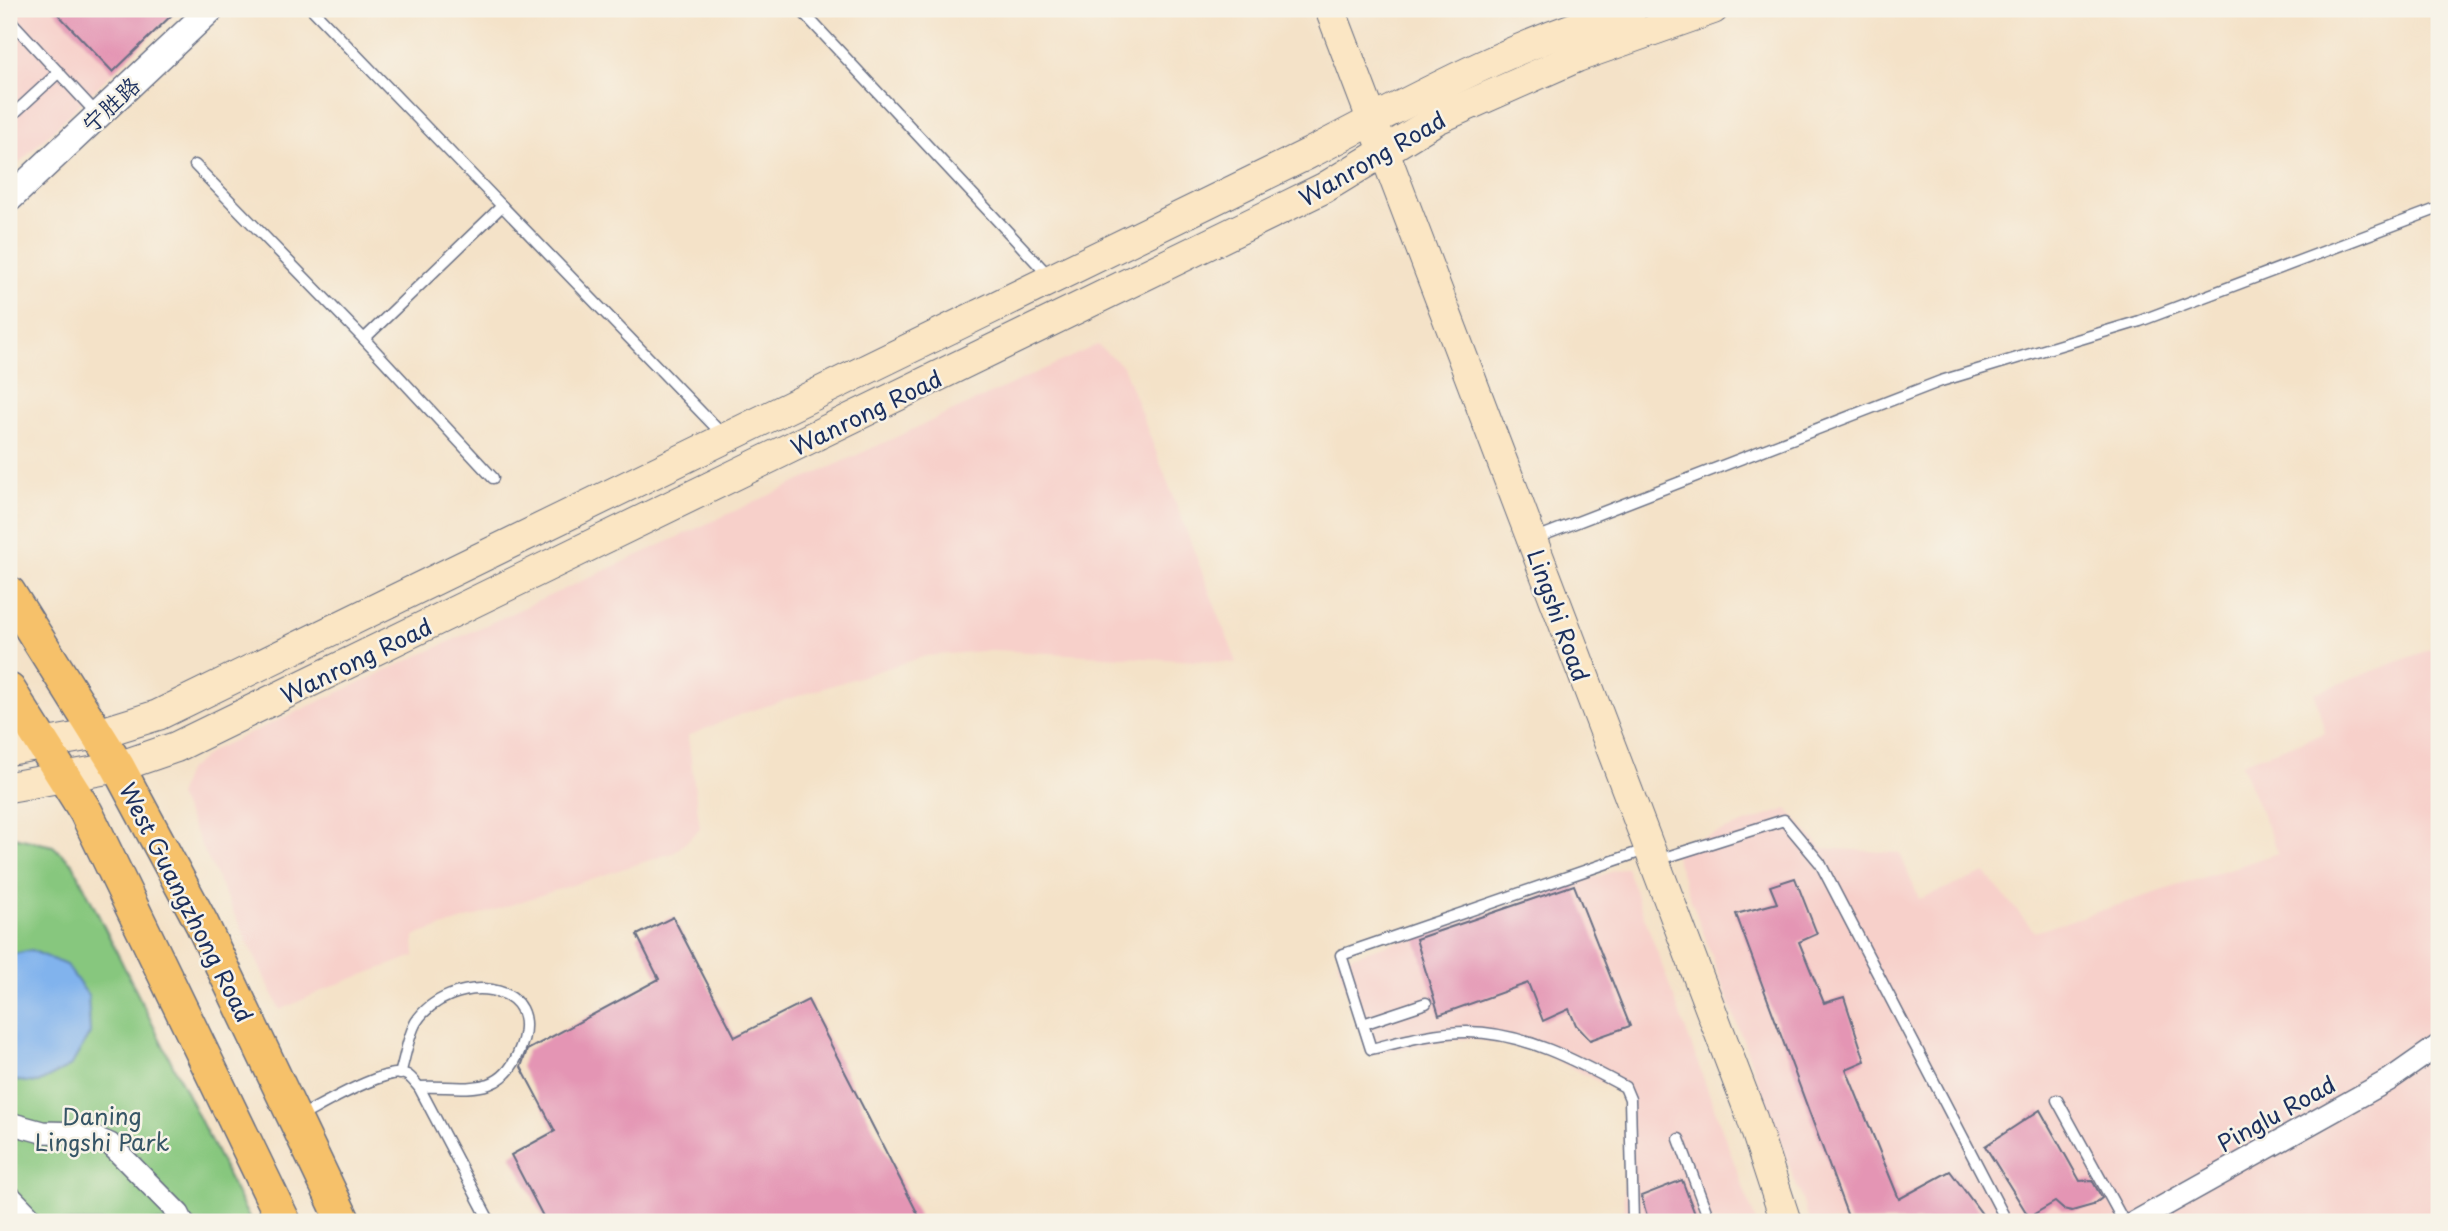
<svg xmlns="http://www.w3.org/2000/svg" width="2448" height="1231" viewBox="0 0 2448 1231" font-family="'Playpen Sans','LXGW WenKai TC',sans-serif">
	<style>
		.built { fill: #f7d0ca }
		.green { fill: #87c77e; stroke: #517b6e; stroke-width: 2 }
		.water { fill: #81b3ed; stroke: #4e71a6; stroke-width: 2 }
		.building { fill: #e495b4 }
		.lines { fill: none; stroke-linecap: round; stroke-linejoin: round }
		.service-casing { stroke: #676e83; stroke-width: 13 }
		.minor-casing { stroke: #676e83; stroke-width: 24 }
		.tertiary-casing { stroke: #676e83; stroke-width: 29 }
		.secondary-casing { stroke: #676e83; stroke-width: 32 }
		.primary-casing { stroke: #676e83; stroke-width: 36 }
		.service { stroke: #fff; stroke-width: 10 }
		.minor { stroke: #fff; stroke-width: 21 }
		.tertiary { stroke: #fff; stroke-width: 26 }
		.secondary { stroke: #fbe6c4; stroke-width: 30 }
		.primary { stroke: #f6c16b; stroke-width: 33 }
		.labels { text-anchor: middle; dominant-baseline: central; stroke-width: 5; stroke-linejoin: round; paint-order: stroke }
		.street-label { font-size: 23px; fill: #1b2f5e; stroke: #f7f3e8 }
		.park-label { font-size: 23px; fill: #365566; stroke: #f7f3e8 }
	</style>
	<rect width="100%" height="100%" fill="#f7f3e8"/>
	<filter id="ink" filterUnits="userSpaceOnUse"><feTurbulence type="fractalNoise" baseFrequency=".0143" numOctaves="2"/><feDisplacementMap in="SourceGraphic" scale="14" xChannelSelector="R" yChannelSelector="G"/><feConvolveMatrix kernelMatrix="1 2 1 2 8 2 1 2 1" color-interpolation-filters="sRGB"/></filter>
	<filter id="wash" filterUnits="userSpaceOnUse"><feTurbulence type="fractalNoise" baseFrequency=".00686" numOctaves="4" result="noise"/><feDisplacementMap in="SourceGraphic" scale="28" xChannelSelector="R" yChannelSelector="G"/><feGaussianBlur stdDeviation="1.57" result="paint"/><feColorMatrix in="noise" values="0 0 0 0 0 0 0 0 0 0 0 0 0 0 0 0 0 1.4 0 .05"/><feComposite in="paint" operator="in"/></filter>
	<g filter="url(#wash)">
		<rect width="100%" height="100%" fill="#f4e2c8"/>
		<g class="built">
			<polygon points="9,9 53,9 113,72 9,173"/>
			<polygon points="1097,345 1123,366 1237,663 993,650 926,656 744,713 688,736 700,829 675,852 414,936 415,956 335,985 280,1010 178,796 187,771 213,750"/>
			<polygon points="2439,646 2439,1222 1810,1222 1672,848 1787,809 1822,848 1900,853 1919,899 1985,873 2035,932 2278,853 2241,763 2325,733 2315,693"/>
			<polygon points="1626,867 1756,1222 1624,1222 1623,1094 1542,1053 1471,1038 1368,1054 1337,961"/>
		</g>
		<polygon class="green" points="9,836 53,846 73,864 251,1222 9,1222"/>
		<polygon class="water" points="31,950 66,965 88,995 90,1033 71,1066 38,1083 9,1080 9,955"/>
		<g id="blocks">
			<g class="building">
				<polygon points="53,9 178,9 113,72"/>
				<polygon points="1795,878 1817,934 1799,942 1824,1003 1844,997 1865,1061 1846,1069 1899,1199 1950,1171 1982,1214 1970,1222 1850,1222 1736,914 1777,903 1770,886"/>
				<polygon points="1574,885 1630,1026 1590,1040 1576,1025 1569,1009 1543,1021 1528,983 1439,1015 1416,939"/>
				<polygon points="673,917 735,1037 808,1000 922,1222 546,1222 511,1155 555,1131 521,1067 527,1050 659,979 637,935"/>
				<polygon points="2040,1110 2080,1181 2092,1180 2102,1198 2093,1205 2072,1211 2063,1209 2055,1202 2029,1217 1985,1146"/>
				<polygon points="1682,1180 1698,1222 1649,1222 1641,1196"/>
			</g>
		</g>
	</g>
	<g filter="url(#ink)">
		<use href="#blocks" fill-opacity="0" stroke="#676e83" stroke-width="2"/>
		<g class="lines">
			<g class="service-casing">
				<g id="service">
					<polyline points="312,9 724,436"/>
					<polyline points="800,9 1050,277"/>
					<polyline points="9,19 98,115"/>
					<polyline points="9,118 59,72"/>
					<polyline points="195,165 364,339 502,206"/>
					<polyline points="364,339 493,478"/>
					<polyline points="1544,535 1941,381 2140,321 2439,208"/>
					<polyline points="1667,857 1784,820 1820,863 2007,1222"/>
					<polyline points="1363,1024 1426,1003"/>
					<path d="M400,1074c5,-16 8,-38 16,-52 31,-49 137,-47 102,32 -6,14 -14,25 -29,30 -23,7 -47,1 -70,3"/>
					<polyline points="2057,1100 2124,1222"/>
					<path d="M299,1117c20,-10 89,-52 108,-42 4,2 9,9 12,12l71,135"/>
					<polyline points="1679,1139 1710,1222"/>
					<path d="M1633,1222l-3,-123 -5,-12c-48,-26 -102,-55 -158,-55 -33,0 -64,9 -96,17l-30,-94 307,-106"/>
				</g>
			</g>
			<g class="minor-casing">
				<g id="minor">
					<polyline points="9,1123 42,1132 84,1133 110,1144 179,1214 183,1222"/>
					<polyline points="9,1195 35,1222"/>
					<polyline points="2135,1222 2389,1080 2439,1045"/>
				</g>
			</g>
			<g class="tertiary-casing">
				<polyline id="tertiary" points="9,199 211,9"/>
			</g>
			<g class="secondary-casing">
				<g id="secondary">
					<polyline points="1330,9 1752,1118 1786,1222"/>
					<path d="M9,750l88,-16 61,-19 1150,-561c104,-54 210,-113 324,-145"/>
					<polyline points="9,787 118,767 176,747 1324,188 1437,119 1577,57 1713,9"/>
				</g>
			</g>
			<g class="primary-casing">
				<g id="primary">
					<polyline points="9,593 118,767 202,924 344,1222"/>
					<polyline points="9,690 86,812 284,1222"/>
				</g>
			</g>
			<use href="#service" class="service"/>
			<use href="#minor" class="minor"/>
			<use href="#tertiary" class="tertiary"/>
			<use href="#secondary" class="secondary"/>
			<use href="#primary" class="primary"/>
		</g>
	</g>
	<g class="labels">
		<g class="street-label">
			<text transform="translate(110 104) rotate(-43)">宁胜路</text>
			<text transform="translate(1372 158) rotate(-30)">Wanrong Road</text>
			<text transform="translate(866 412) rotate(-26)">Wanrong Road</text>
			<text transform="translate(1559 615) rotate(70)">Lingshi Road</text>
			<text transform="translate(356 660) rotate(-26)">Wanrong Road</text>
			<text transform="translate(187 902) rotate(63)">West Guangzhong Road</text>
			<text transform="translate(2276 1113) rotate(-29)">Pinglu Road</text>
		</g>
		<g class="park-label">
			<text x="102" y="1115">Daning<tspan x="102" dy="26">Lingshi Park</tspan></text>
		</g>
	</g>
	<rect width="2448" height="1231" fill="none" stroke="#f7f3e8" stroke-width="35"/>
</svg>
